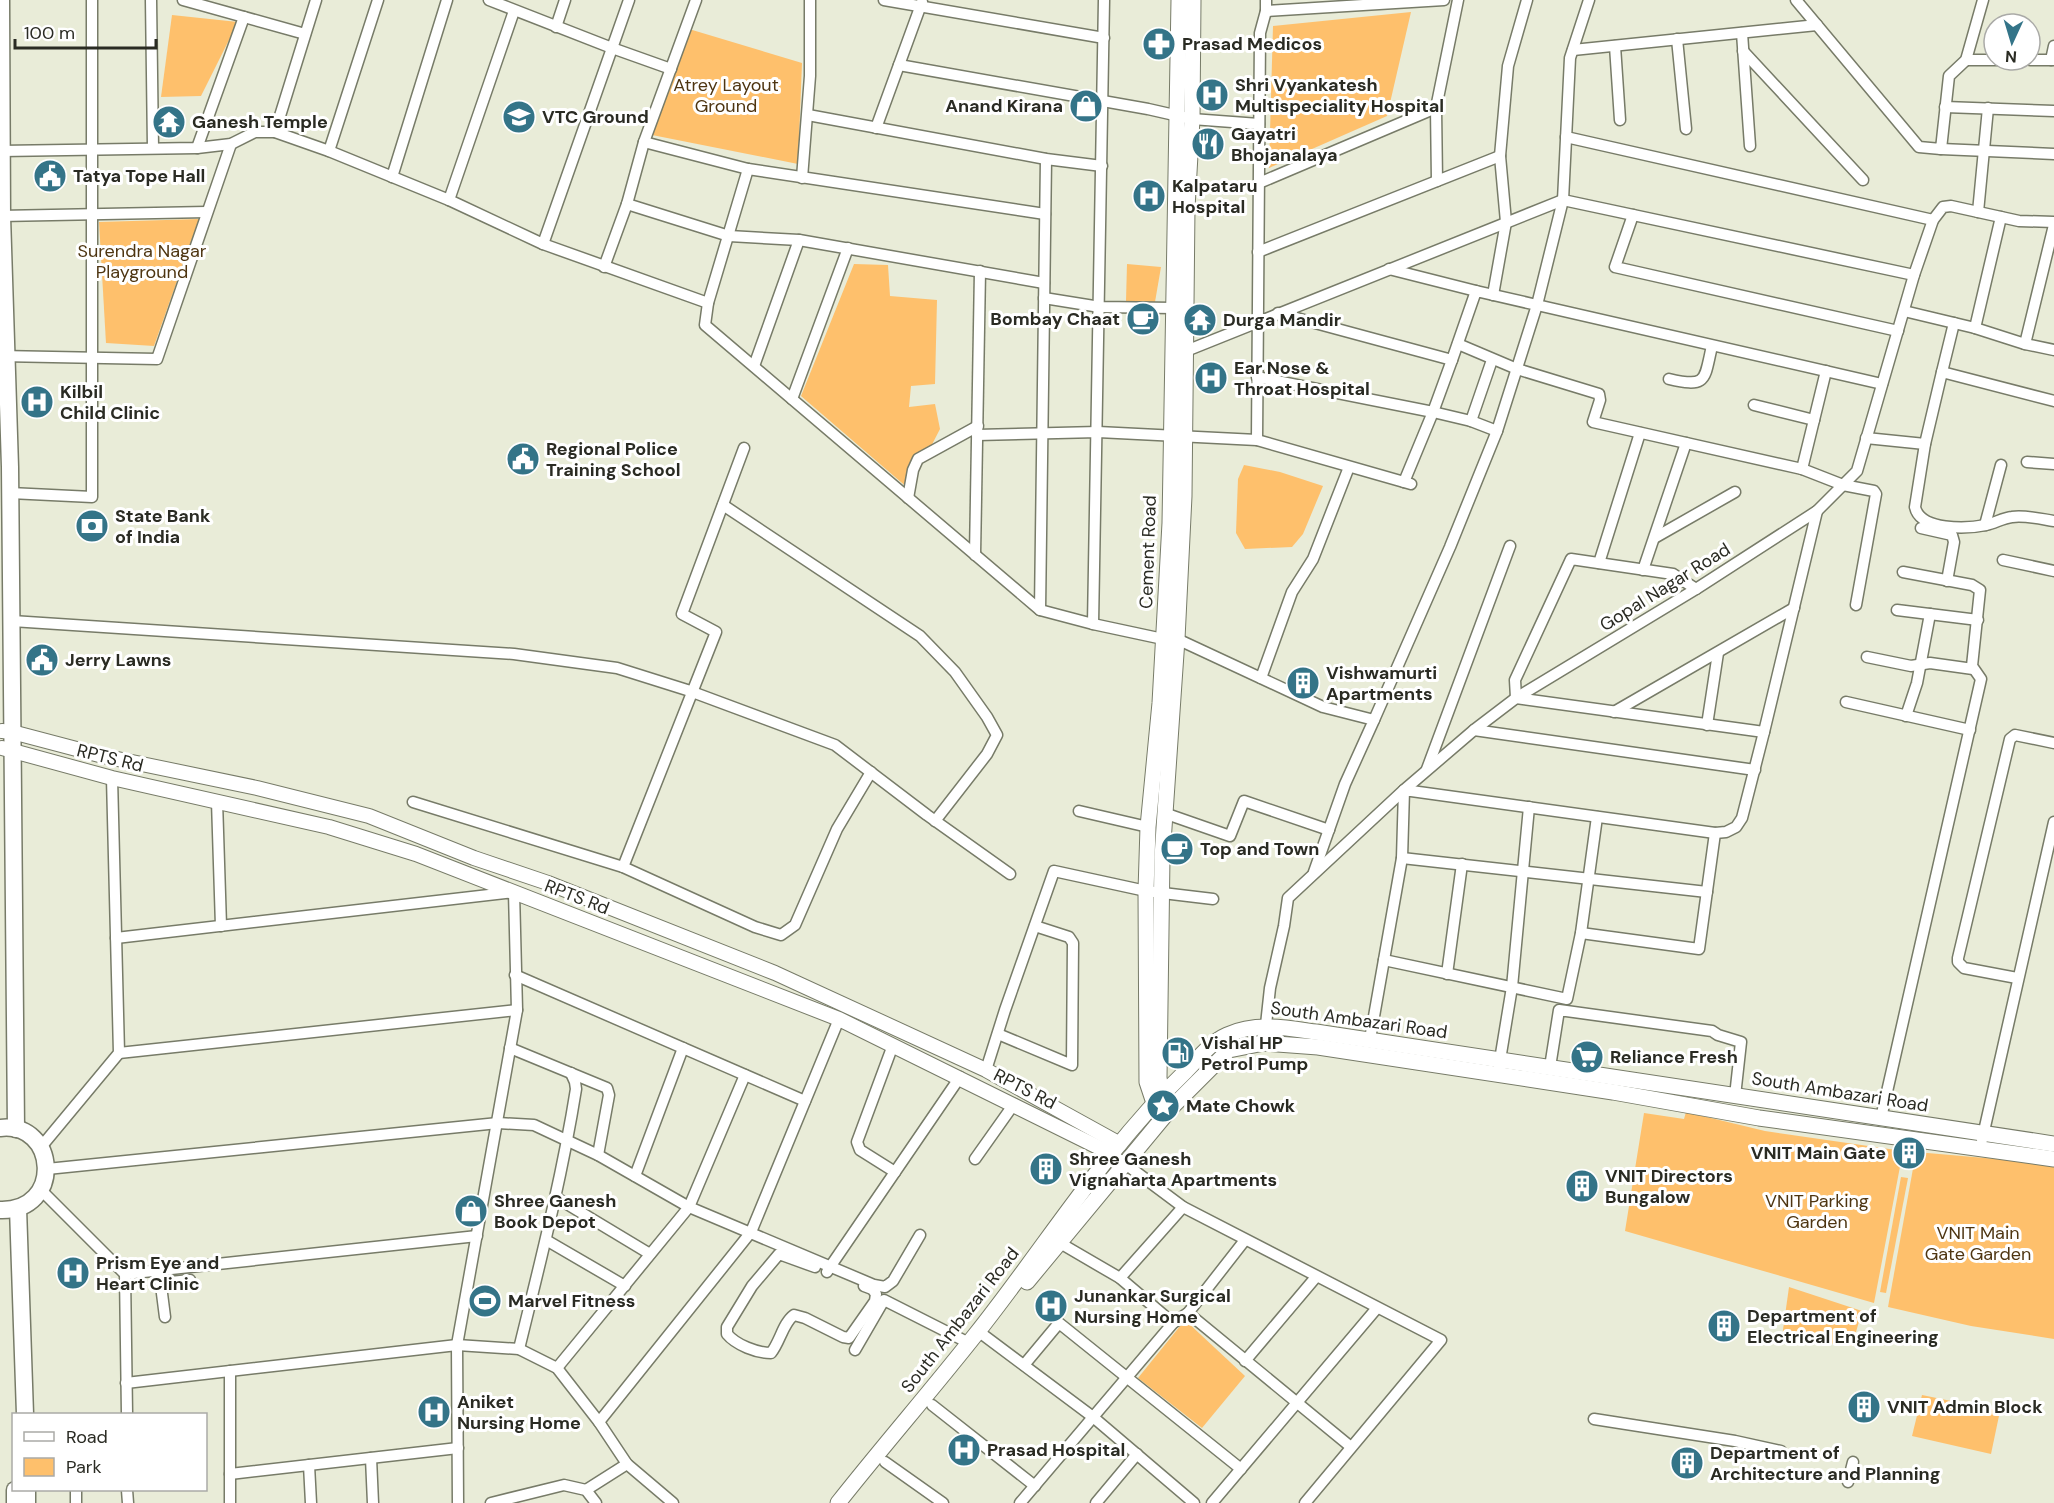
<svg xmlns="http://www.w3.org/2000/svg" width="2054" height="1503" viewBox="0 0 2054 1503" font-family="'DM Sans',sans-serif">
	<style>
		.green { fill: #fec06c }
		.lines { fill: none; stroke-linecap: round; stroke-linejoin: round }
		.minor-casing { stroke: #777b68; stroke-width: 13 }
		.tertiary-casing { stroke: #777b68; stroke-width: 16 }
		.secondary-casing { stroke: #777b68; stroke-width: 17 }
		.primary-casing { stroke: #777b68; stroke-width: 19 }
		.minor { stroke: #fff; stroke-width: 10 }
		.tertiary { stroke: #fff; stroke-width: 14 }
		.secondary { stroke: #fff; stroke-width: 15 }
		.primary { stroke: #fff; stroke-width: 16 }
		.labels { text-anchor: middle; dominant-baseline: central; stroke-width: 6; stroke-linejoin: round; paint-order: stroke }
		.poi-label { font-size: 18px; font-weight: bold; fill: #2a2b23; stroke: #fff; text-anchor: start }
		.park-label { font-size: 18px; fill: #4e3511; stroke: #fff }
		.street-label { font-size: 18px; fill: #2a2b23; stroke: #fff }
	</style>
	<rect width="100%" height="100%" fill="#e9ecd8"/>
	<g class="green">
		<polygon points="1411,12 1387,116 1269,168 1273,26"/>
		<polygon points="172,15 238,22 201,96 161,97"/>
		<polygon points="689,29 802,63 798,164 652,135"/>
		<polygon points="199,219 154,346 106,343 99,222"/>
		<polygon points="854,264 888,265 890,296 937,300 935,384 911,386 909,407 935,404 940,429 909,489 801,396"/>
		<polygon points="1127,264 1161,267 1155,302 1126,301"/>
		<polygon points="1244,465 1280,472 1323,486 1303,534 1292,547 1245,549 1236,533 1238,479"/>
		<polygon points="1686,1112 1765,1131 1903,1151 1874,1303 1625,1231 1644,1113 1684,1119"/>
		<polygon points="1916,1152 2054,1164 2054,1339 1971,1326 1888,1307"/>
		<polygon points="1901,1177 1908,1178 1886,1293 1880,1292"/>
		<polygon points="1789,1287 1862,1311 1852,1346 1782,1337"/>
		<polygon points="1185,1320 1245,1376 1202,1428 1138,1378"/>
		<polygon points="1922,1395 2000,1411 1991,1454 1912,1436"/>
	</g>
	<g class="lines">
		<g class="minor-casing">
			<g id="minor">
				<polyline points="151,0 153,148"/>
				<polyline points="183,0 305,34"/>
				<polyline points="489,0 612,48 671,69"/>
				<polyline points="884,0 1104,38"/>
				<polyline points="1589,0 1570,58 1563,200 1537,305 1882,384"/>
				<polyline points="1796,0 1919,147 1941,149 1949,76 1966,60 1983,0"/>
				<polyline points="1266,11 1444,0"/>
				<polyline points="556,27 565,0"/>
				<polyline points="1742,33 1750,146"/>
				<polyline points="1677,39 1686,129"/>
				<polyline points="1615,46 1620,120"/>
				<polyline points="1573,50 1817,25"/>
				<polyline points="1743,51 1863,180"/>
				<polyline points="1966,60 1999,60"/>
				<polyline points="2030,60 2054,60"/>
				<polyline points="2051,60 2054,46"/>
				<polyline points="899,65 1148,109 1192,119 1259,124"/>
				<polyline points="1945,107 2054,111"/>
				<polyline points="808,115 1046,159 1102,166"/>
				<polyline points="876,128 922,2"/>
				<polyline points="275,132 316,0"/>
				<polyline points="1566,137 1933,220"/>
				<polyline points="644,142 748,169 1045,214"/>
				<polyline points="197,148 244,17"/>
				<polyline points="1941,149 2054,154"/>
				<polyline points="1,151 197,148 231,144 255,132 275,132 329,151 449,200 543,244 708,303"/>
				<polyline points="329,151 378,0"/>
				<polyline points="748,169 708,303 705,325 1040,610 1093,624 1163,639 1177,639 1323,707 1374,720 1345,784 1314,872"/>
				<polyline points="392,177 447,0"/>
				<polyline points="802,178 810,76 810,0"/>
				<polyline points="1437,181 1436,108 1458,0"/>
				<polyline points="1259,183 1436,108"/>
				<polyline points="449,200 514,11"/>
				<polyline points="627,204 729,236 799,240 1044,283"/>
				<polyline points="1978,212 1988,108"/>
				<polyline points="1633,215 1615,267 1898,331"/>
				<polyline points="0,216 207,212"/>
				<polyline points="543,244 629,0"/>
				<polyline points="1258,252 1500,156"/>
				<polyline points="604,267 627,204 644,142 696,0"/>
				<polyline points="1389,269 1476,291"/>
				<polyline points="1493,295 1506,222 1500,156 1508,66 1527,0"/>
				<polyline points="1044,298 1100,307 1174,308"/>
				<polyline points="1904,311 1975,328 2001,217"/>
				<polyline points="1278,313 1452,360 1476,291 1537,305 1497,431 1450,547 1374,720"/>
				<polyline points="1975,328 2025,344 2054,350"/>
				<polyline points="1458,344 1517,369 1599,394 1600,400 1593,422 1802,469"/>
				<polyline points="2025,344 2054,225"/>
				<polyline points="1186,351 1563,200 1914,275"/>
				<polyline points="0,356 157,359 231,144"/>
				<polyline points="754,366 799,240"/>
				<polyline points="1826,371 1802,469 1843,485 1874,491 1876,494 1856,605"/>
				<polyline points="1942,372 1954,323"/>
				<polyline points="1257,377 1433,412 1452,360"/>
				<path d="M1669,379c39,9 35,1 43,-33"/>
				<polyline points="792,399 848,248"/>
				<path d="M2054,401l-112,-29 -17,72 -10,63c5,24 52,22 71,18 9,-2 17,-7 26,-8 13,-2 29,2 42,4"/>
				<polyline points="1754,405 1814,420"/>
				<polyline points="1471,421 1492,360"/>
				<polyline points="977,435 1098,432 1257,440 1411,484"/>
				<polyline points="1866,438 1925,444"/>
				<polyline points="1257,440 1260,33 1266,11 1266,0"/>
				<polyline points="2027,462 2054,464"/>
				<polyline points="1404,482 1433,412 1471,421 1497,431"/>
				<polyline points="10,493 92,497 92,0"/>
				<polyline points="908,498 913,470 918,459 978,426"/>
				<polyline points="723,505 920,636 955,672 987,717 997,735 987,754 935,821"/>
				<polyline points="1985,525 2001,465"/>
				<polyline points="1921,528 1952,535 1954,542 1947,581"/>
				<polyline points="1656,537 1735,492"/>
				<polyline points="975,555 980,271"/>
				<polyline points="2003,560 2054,571"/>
				<polyline points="1599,563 1640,433"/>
				<polyline points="1643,570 1686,443"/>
				<polyline points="1696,589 1673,574 1571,559 1515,680 1516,698 1764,732"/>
				<polyline points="1040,610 1046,159"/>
				<polyline points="1897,610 1978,620"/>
				<polyline points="12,621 514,654 617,668 687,690 835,745 927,815 1010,874"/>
				<polyline points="1093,624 1104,0"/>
				<polyline points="1867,657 1911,666 1930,663 1973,669"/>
				<polyline points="1261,678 1292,592 1313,559 1349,467"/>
				<polyline points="1846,702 1970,730"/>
				<polyline points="1614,712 1794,608"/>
				<polyline points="1906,716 1917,683 1930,614"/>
				<polyline points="1707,725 1718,653"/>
				<polyline points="1474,730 1755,770"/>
				<polyline points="1427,769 1510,546"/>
				<polyline points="217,801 221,926"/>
				<polyline points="413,802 623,867 755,927 781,935 795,925 837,829 871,772"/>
				<polyline points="1079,811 1148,827"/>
				<polyline points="1164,813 1230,836 1244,801 1329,830"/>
				<polyline points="1402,858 1707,892"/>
				<polyline points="623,867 716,632 682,614 744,448"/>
				<polyline points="1581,933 1699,949 1715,833"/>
				<polyline points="116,938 514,892 517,1010 457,1345 458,1503"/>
				<polyline points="1384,960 1567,999 1581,933 1597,817"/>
				<polyline points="1447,974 1462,864"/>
				<polyline points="515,975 805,1101"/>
				<polyline points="2017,978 1964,968 1958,962 1958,958 2010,739 2015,735 2054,743"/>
				<polyline points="998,1034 1072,1065 1073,943 1069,937 1035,926"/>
				<polyline points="1370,1039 1402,858 1404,790 1715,833 1726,832 1736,827 1742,818 1764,732 1817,511"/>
				<polyline points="1264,1043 1270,988 1284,926 1288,898 1404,790 1474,730 1516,698 1696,589 1817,511 1857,471 1914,275 1933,220 1943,207 1951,206 2019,221 2054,222"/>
				<polyline points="893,1045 857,1142 860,1150 895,1172"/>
				<polyline points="510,1048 607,1088 609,1095 598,1155"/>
				<polyline points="119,1053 517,1010"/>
				<polyline points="1499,1066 1512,987 1529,807"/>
				<polyline points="1550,1067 1559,1010 1712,1031 1718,1035 1741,1042 1735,1096"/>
				<polyline points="986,1070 1005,1010 1054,871 1146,891 1213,899"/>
				<polyline points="1881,1118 1981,679 1972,666 1980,590 1972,585 1903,572"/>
				<polyline points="1982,1140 2054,822"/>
				<polyline points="41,1147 119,1053 112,778"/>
				<polyline points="1112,1154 1183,1207 1441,1340 1305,1503"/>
				<polyline points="975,1159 1014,1104"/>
				<polyline points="47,1169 498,1123 534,1125 598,1155 689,1207 874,1285 885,1287 893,1281 920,1235"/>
				<polyline points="635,1176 683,1048"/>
				<polyline points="41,1190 125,1274 477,1236"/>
				<polyline points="557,1198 650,1254"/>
				<polyline points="546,1240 625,1286"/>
				<polyline points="1060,1243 1120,1278 1173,1323"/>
				<path d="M815,1267l-36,-13 -27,32 -25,41v7c9,11 30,19 44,19 9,-11 12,-30 23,-38l11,3 38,19 6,1 26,-37 1,-7 -4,-5 -8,-3"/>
				<polyline points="159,1270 165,1317"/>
				<polyline points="827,1272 830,1267 960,1077"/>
				<polyline points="125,1274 127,1414"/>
				<polyline points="1120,1278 1183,1207"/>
				<polyline points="161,1283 190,1280"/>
				<polyline points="1188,1313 1351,1447"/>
				<polyline points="978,1331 1093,1417 1194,1503"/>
				<path d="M519,1349c21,-86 43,-172 57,-260l-1,-7 -4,-9"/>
				<polyline points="855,1350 884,1300 969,1343"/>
				<polyline points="1245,1361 1316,1277"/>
				<polyline points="1024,1365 1059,1323 1241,1469"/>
				<polyline points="557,1368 689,1207 745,1075"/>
				<polyline points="126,1383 457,1345 519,1349 557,1368 599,1422 627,1464 673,1503"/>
				<polyline points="932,1405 1035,1486"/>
				<polyline points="1594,1419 1735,1441 1781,1451"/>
				<polyline points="599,1422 751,1232 839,1019"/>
				<polyline points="371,1458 373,1503"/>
				<polyline points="885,1462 943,1503"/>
				<polyline points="309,1465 311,1503"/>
				<polyline points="230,1474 458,1448"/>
				<polyline points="1848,1482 1853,1462"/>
				<polyline points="76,1490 76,1503"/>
				<polyline points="127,1490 128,1503"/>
				<polyline points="586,1490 627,1464"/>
				<polyline points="230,1503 230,1371"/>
				<polyline points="491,1503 564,1485 586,1490 596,1503"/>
				<polyline points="1020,1503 1173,1323 1188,1313 1245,1240"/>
				<polyline points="1096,1503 1137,1454"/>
				<polyline points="1212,1503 1377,1308"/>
			</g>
		</g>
		<g class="tertiary-casing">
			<g id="tertiary">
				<polyline points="2,731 12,732 103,756 257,788 369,816 474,858 548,883 775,973 986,1070 1120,1144"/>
				<polyline points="2,748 112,778 329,827 416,854 839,1019 1112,1154"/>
			</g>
		</g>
		<g class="secondary-casing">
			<g id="secondary">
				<polyline points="1165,1099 1162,1094 1159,1078 1162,857 1177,639 1184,496 1187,208 1192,119 1193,0"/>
				<polyline points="1159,1109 1154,1103 1147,1082 1146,891 1148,827 1160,703 1170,523 1179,0"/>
				<polyline points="1027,1282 1172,1107 1229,1050 1264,1043 1318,1047 1613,1092 1759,1118 2054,1159"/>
				<path d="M838,1503c45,-57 93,-112 138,-169 70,-88 129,-185 210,-263 12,-12 25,-29 41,-36 29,-13 59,-7 89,-3l738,112"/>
			</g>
		</g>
		<g class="primary-casing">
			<g id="primary">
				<polyline points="1,0 2,216 10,467 16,1129"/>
				<path d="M0,1128c58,-7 64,84 0,82"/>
				<polyline points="18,1208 25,1414"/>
				<polyline points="15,1490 15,1503"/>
				<polyline points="27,1490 27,1503"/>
			</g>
		</g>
		<use href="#minor" class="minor"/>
		<use href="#tertiary" class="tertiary"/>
		<use href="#secondary" class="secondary"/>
		<use href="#primary" class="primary"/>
	</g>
	<defs>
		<g id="pharmacy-disc" transform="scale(1.725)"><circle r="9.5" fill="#347488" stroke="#fff"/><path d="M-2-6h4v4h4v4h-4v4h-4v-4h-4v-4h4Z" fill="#fff"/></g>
		<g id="hospital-disc" transform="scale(1.725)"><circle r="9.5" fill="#347488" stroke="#fff"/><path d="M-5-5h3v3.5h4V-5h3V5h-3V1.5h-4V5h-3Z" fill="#fff"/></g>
		<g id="shop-disc" transform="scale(1.725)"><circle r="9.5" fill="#347488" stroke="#fff"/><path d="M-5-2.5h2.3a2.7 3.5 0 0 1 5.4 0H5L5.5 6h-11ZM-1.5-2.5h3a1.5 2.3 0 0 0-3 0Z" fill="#fff"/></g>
		<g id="school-disc" transform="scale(1.725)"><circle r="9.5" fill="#347488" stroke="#fff"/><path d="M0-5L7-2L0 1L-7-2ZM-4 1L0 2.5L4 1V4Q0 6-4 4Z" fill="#fff"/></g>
		<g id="temple-disc" transform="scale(1.725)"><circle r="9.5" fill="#347488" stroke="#fff"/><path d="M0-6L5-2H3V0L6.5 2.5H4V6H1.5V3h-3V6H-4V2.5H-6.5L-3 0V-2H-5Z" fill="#fff"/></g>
		<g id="restaurant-disc" transform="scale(1.725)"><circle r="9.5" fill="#347488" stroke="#fff"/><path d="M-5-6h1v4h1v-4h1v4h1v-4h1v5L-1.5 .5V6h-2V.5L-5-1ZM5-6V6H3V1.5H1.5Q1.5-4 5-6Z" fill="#fff"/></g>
		<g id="civic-disc" transform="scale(1.725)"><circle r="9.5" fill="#347488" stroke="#fff"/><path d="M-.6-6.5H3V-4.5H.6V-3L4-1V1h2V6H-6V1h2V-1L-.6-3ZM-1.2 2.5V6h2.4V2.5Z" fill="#fff"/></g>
		<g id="cafe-disc" transform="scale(1.725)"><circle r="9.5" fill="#347488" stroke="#fff"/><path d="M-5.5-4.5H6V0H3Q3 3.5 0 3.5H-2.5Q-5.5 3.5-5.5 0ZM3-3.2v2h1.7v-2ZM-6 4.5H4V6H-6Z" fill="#fff"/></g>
		<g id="bank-disc" transform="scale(1.725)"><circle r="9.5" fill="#347488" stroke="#fff"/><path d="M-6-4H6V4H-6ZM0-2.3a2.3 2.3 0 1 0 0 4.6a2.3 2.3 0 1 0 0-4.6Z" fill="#fff"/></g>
		<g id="building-disc" transform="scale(1.725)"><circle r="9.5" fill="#347488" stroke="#fff"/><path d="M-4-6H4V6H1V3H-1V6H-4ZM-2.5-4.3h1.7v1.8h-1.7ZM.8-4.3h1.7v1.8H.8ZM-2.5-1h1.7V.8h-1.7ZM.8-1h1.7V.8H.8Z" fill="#fff"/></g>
		<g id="fuel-disc" transform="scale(1.725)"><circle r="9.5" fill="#347488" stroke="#fff"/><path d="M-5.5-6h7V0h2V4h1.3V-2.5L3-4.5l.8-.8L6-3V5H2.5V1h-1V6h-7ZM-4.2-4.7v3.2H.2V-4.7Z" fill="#fff"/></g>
		<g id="supermarket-disc" transform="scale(1.725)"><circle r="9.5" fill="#347488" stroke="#fff"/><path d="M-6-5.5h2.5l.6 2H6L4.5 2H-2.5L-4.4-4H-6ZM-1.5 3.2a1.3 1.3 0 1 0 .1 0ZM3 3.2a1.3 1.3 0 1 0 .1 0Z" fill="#fff"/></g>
		<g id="sight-disc" transform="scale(1.725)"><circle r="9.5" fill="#347488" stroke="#fff"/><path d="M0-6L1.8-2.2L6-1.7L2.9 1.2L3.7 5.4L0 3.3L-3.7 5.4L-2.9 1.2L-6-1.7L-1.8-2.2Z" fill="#fff"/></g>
		<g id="stadium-disc" transform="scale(1.725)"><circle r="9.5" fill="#347488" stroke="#fff"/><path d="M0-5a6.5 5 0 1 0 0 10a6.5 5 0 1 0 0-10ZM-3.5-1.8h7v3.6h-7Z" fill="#fff"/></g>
	</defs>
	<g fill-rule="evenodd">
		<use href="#pharmacy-disc" x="1159" y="44"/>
		<use href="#hospital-disc" x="1212" y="95"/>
		<use href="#shop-disc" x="1086" y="106"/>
		<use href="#school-disc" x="519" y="117"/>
		<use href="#temple-disc" x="169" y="122"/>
		<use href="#restaurant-disc" x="1208" y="144"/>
		<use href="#civic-disc" x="50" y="176"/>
		<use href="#hospital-disc" x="1149" y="196"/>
		<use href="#cafe-disc" x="1143" y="319"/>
		<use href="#temple-disc" x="1200" y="320"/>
		<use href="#hospital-disc" x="1211" y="378"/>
		<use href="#hospital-disc" x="37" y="402"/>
		<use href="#civic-disc" x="523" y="459"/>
		<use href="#bank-disc" x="92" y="526"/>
		<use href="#civic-disc" x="42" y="660"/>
		<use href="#building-disc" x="1303" y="683"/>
		<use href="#cafe-disc" x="1177" y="849"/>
		<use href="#fuel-disc" x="1178" y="1053"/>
		<use href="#supermarket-disc" x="1587" y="1057"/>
		<use href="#sight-disc" x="1163" y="1106"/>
		<use href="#building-disc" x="1909" y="1153"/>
		<use href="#building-disc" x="1046" y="1169"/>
		<use href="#building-disc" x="1582" y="1186"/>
		<use href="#shop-disc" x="471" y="1211"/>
		<use href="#hospital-disc" x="73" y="1273"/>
		<use href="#stadium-disc" x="485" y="1301"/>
		<use href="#hospital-disc" x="1051" y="1306"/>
		<use href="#building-disc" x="1724" y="1326"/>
		<use href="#building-disc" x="1864" y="1407"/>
		<use href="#hospital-disc" x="434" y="1412"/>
		<use href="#hospital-disc" x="964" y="1450"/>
		<use href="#building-disc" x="1687" y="1463"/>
	</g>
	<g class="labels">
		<g class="poi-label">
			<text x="1182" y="44">Prasad Medicos</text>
			<text x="1235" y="85">Shri Vyankatesh<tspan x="1235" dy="21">Multispeciality Hospital</tspan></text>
			<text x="1063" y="106" text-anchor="end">Anand Kirana</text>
			<text x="542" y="117">VTC Ground</text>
			<text x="192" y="122">Ganesh Temple</text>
			<text x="1231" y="134">Gayatri<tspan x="1231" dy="21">Bhojanalaya</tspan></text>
			<text x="73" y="176">Tatya Tope Hall</text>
			<text x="1172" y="186">Kalpataru<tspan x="1172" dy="21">Hospital</tspan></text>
			<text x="1120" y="319" text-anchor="end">Bombay Chaat</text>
			<text x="1223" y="320">Durga Mandir</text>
			<text x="1234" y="368">Ear Nose &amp;<tspan x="1234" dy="21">Throat Hospital</tspan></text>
			<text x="60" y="392">Kilbil<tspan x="60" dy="21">Child Clinic</tspan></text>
			<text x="546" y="449">Regional Police<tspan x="546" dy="21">Training School</tspan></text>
			<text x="115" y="516">State Bank<tspan x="115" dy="21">of India</tspan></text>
			<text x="65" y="660">Jerry Lawns</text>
			<text x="1326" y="673">Vishwamurti<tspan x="1326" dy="21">Apartments</tspan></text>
			<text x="1200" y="849">Top and Town</text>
			<text x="1201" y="1043">Vishal HP<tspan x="1201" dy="21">Petrol Pump</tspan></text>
			<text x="1610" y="1057">Reliance Fresh</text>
			<text x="1186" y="1106">Mate Chowk</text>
			<text x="1886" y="1153" text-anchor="end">VNIT Main Gate</text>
			<text x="1069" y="1159">Shree Ganesh<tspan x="1069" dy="21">Vignaharta Apartments</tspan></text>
			<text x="1605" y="1176">VNIT Directors<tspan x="1605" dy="21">Bungalow</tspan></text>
			<text x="494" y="1201">Shree Ganesh<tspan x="494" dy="21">Book Depot</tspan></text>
			<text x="96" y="1263">Prism Eye and<tspan x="96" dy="21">Heart Clinic</tspan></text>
			<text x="1074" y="1296">Junankar Surgical<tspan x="1074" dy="21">Nursing Home</tspan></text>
			<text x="508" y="1301">Marvel Fitness</text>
			<text x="1747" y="1316">Department of<tspan x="1747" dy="21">Electrical Engineering</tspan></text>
			<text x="457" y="1402">Aniket<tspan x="457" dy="21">Nursing Home</tspan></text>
			<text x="1887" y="1407">VNIT Admin Block</text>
			<text x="987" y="1450">Prasad Hospital</text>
			<text x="1710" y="1453">Department of<tspan x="1710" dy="21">Architecture and Planning</tspan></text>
		</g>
		<g class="park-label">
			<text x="726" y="85">Atrey Layout<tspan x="726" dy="21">Ground</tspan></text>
			<text x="142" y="251">Surendra Nagar<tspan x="142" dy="21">Playground</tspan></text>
			<text x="1817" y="1201">VNIT Parking<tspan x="1817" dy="21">Garden</tspan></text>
			<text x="1978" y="1233">VNIT Main<tspan x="1978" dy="21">Gate Garden</tspan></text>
		</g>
		<g class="street-label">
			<text transform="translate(1148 552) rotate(-88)">Cement Road</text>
			<text transform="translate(1665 587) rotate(-32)">Gopal Nagar Road</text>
			<text transform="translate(110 758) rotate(14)">RPTS Rd</text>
			<text transform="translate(577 897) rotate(21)">RPTS Rd</text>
			<text transform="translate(1359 1020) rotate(8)">South Ambazari Road</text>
			<text transform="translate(1025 1089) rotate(27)">RPTS Rd</text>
			<text transform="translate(1840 1092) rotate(9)">South Ambazari Road</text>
			<text transform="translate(960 1320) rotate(-52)">South Ambazari Road</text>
		</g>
	</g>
	<rect x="12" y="1413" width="195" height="78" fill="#ffffff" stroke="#aaaaa7" stroke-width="1.5"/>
	<rect x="24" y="1432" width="30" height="9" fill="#ffffff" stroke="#aaaaa7" stroke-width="1.5"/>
	<text x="66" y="1443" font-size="18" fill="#2a2b23">Road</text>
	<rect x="24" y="1458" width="30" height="18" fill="#fec06c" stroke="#aaaaa7" stroke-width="1.5"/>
	<text x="66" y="1473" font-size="18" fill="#2a2b23">Park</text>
	<g transform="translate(2012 42) rotate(184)"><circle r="28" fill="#ffffff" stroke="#aaaaa7" stroke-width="1.5"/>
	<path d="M0-4.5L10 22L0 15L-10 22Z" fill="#347488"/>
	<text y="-9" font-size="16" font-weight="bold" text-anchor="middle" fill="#2a2b23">N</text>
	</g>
	<path d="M15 39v9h141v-9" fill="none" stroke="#2a2b23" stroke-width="3"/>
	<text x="24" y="39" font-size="18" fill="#2a2b23" stroke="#ffffff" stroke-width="4.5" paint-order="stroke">100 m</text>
</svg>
